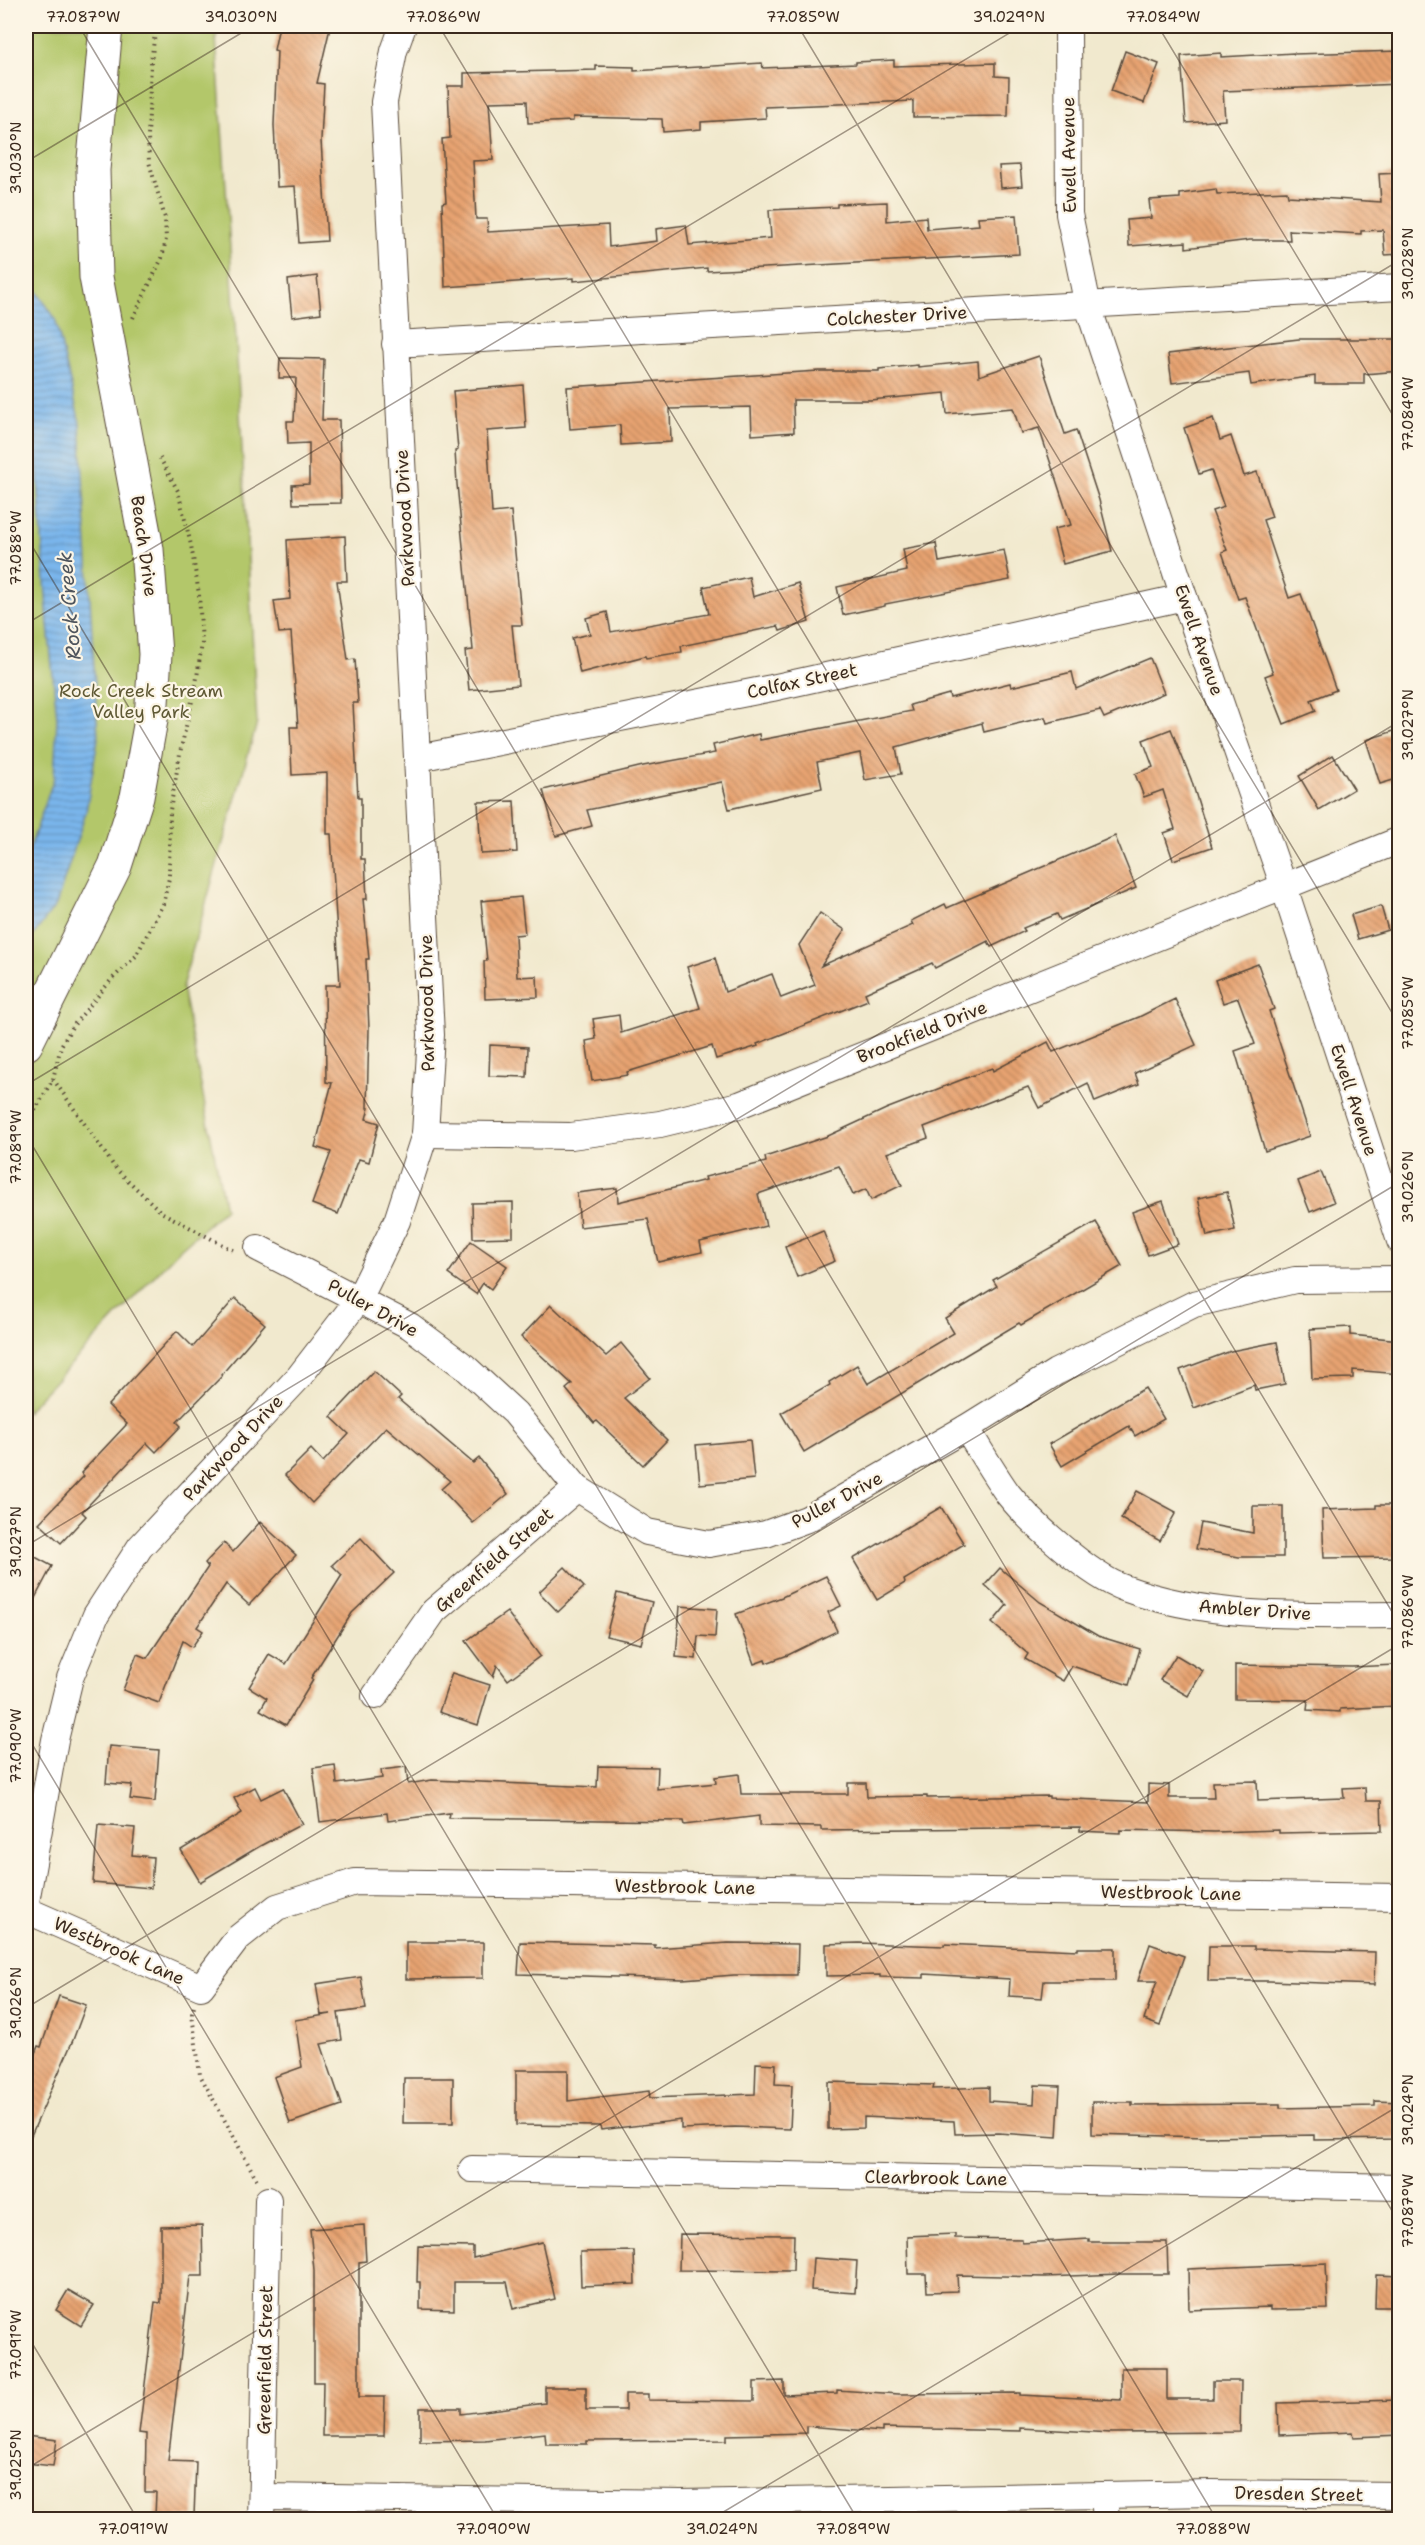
<svg xmlns="http://www.w3.org/2000/svg" width="1425" height="2545" viewBox="0 0 1425 2545" font-family="'Shantell Sans',sans-serif">
	<style>
		.park { fill: #b3c76b; stroke: #777844; stroke-width: 1.5 }
		.water { fill: url(#water-rules); stroke: #5a7085; stroke-width: 1.5 }
		.building { fill: url(#building-back-hatch) }
		.lines { fill: none; stroke-linecap: round; stroke-linejoin: round }
		.street-casing { stroke: #564738; stroke-width: 28 }
		.secondary-casing { stroke: #564738; stroke-width: 35 }
		.path { stroke: #564738; stroke-width: 4; stroke-dasharray: 1.5 4.5; stroke-linecap: butt }
		.street { stroke: #fff; stroke-width: 26 }
		.secondary { stroke: #fff; stroke-width: 33 }
		.ticks { fill: none; stroke: #3b2a1e; stroke-width: 1.5; stroke-opacity: 0.45 }
		.labels { text-anchor: middle; dominant-baseline: central; stroke-width: 4.5; stroke-linejoin: round; paint-order: stroke }
		.street-label { font-size: 18px; fill: #3b2a1e; stroke: #fcf5e5 }
		.park-label { font-size: 18px; fill: #5f5935; stroke: #fcf5e5 }
		.water-label { font-size: 20px; font-style: italic; fill: #4e545c; stroke: #fcf5e5 }
		.neatline { fill: none; stroke: #3b2a1e; stroke-width: 2 }
		.ticks-label { font-size: 15px; text-anchor: middle; fill: #3b2a1e }
	</style>
	<defs>
		<pattern id="water-rules" width="6" height="5" patternUnits="userSpaceOnUse" patternTransform="scale(1.5)"><rect width="6" height="5" fill="#7ab6ec"/><path d="M0 2.5h6" fill="none" stroke="#6594bf"/></pattern>
		<pattern id="building-back-hatch" width="6" height="6" patternUnits="userSpaceOnUse" patternTransform="scale(1.5)"><rect width="6" height="6" fill="#e7a371"/><path d="M-1 5l2 2M0 0l6 6M5-1l2 2" fill="none" stroke="#bc855c"/></pattern>
	</defs>
	<rect width="100%" height="100%" fill="#fcf5e5"/>
	<filter id="ink" filterUnits="userSpaceOnUse"><feTurbulence type="fractalNoise" baseFrequency=".0167" numOctaves="2"/><feDisplacementMap in="SourceGraphic" scale="12" xChannelSelector="R" yChannelSelector="G"/><feConvolveMatrix kernelMatrix="1 2 1 2 8 2 1 2 1" color-interpolation-filters="sRGB"/></filter>
	<filter id="wash" filterUnits="userSpaceOnUse"><feTurbulence type="fractalNoise" baseFrequency=".008" numOctaves="4" result="noise"/><feDisplacementMap in="SourceGraphic" scale="24" xChannelSelector="R" yChannelSelector="G"/><feGaussianBlur stdDeviation="1.35" result="paint"/><feColorMatrix in="noise" values="0 0 0 0 0 0 0 0 0 0 0 0 0 0 0 0 0 1.4 0 .05"/><feComposite in="paint" operator="in"/></filter>
	<g filter="url(#wash)">
		<rect width="100%" height="100%" fill="#f1e9ce"/>
		<polygon class="park" points="26,26 221,26 216,37 236,339 257,723 182,987 225,1209 176,1253 26,1412"/>
		<polygon class="water" points="26,270 28,278 55,318 80,423 98,738 86,812 56,905 26,945 26,859 54,778 57,718 48,625 34,422 26,407"/>
		<g id="blocks">
			<g class="building">
				<polygon points="279,26 318,26 330,28 317,83 324,84 321,140 327,241 299,243 295,186 277,187 274,125 277,51 274,50"/>
				<polygon points="1125,51 1159,64 1144,103 1111,91"/>
				<polygon points="1400,51 1400,84 1223,91 1225,120 1186,123 1181,56 1221,53 1221,57 1294,53 1294,54"/>
				<polygon points="894,60 894,66 995,63 995,76 1009,77 1008,116 913,117 913,101 765,107 766,118 701,122 701,129 663,132 662,119 573,117 573,121 528,123 527,101 489,102 493,160 473,161 476,219 487,219 488,232 608,225 609,247 657,241 656,229 686,225 689,245 771,238 769,210 837,207 837,204 887,202 887,221 926,217 927,229 979,225 978,217 1016,215 1019,254 707,271 707,268 574,281 574,278 445,287 442,203 446,202 442,139 450,138 448,86 464,86 464,73 596,70 596,66 634,67 634,71 762,63 763,68 856,64 856,62"/>
				<polygon points="1020,165 1022,186 1001,188 999,166"/>
				<polygon points="1400,173 1400,254 1385,255 1383,230 1361,231 1361,234 1289,230 1290,240 1250,240 1186,248 1186,242 1129,246 1127,220 1151,218 1149,200 1180,198 1180,194 1216,189 1217,194 1287,191 1288,196 1381,202 1379,174"/>
				<polygon points="317,276 321,313 292,317 288,280"/>
				<polygon points="1299,339 1400,339 1400,371 1364,374 1364,384 1315,384 1315,376 1251,385 1249,373 1172,383 1168,354"/>
				<polygon points="1039,356 1065,434 1076,430 1099,500 1112,551 1063,564 1054,529 1071,525 1039,428 1021,433 1013,408 947,414 945,393 870,400 793,400 794,432 752,435 751,407 670,409 671,442 621,445 620,425 570,429 567,387 819,371 879,371 879,369 918,365 918,367 978,361 979,376"/>
				<polygon points="280,358 324,359 322,420 339,420 341,503 293,504 292,485 309,484 309,443 288,444 287,421 294,421 296,378 279,378"/>
				<polygon points="523,385 526,428 487,431 492,513 511,511 522,625 512,625 518,685 469,690 465,651 473,650 457,484 455,451 458,450 453,391"/>
				<polygon points="1213,418 1220,440 1231,436 1244,476 1257,472 1272,517 1263,520 1289,598 1301,594 1336,690 1311,700 1316,711 1284,724 1265,676 1273,673 1245,597 1238,599 1222,552 1227,550 1212,511 1224,507 1211,470 1199,474 1184,428"/>
				<polygon points="345,536 347,581 337,581 348,660 355,659 358,703 353,703 358,798 361,798 361,859 365,859 367,899 363,899 369,959 366,959 369,1029 367,1108 369,1108 366,1119 379,1123 369,1162 359,1159 338,1214 312,1204 331,1152 315,1147 332,1083 326,1082 325,985 340,985 331,834 327,834 327,773 292,775 290,727 298,727 291,632 279,633 274,601 290,599 287,540"/>
				<polygon points="936,543 939,562 1004,550 1010,580 885,604 885,606 843,615 837,587 907,571 903,549"/>
				<polygon points="749,577 753,597 798,583 809,622 780,631 778,626 681,646 682,652 646,658 645,656 580,673 572,638 590,634 586,618 607,612 611,632 709,614 703,587"/>
				<polygon points="1150,658 1164,693 1104,718 1100,710 1047,723 1045,717 984,732 982,723 896,747 901,774 865,780 860,753 817,762 822,788 729,809 722,782 587,810 592,826 556,836 543,790 643,766 715,753 713,745 759,734 760,740 912,711 910,705 949,694 950,698 1010,683 1011,687 1072,672 1076,689"/>
				<polygon points="1171,729 1191,779 1212,847 1173,860 1164,833 1175,829 1163,790 1144,797 1135,774 1153,767 1143,740"/>
				<polygon points="1400,729 1400,778 1380,784 1366,740"/>
				<polygon points="1333,755 1354,789 1319,810 1299,776"/>
				<polygon points="514,801 517,852 481,854 478,802"/>
				<polygon points="1115,836 1136,888 1060,920 1057,914 1023,928 1025,931 991,947 988,941 935,968 932,963 865,993 868,1000 757,1044 758,1046 716,1059 712,1046 627,1072 628,1075 592,1081 586,1041 596,1039 593,1019 619,1015 621,1033 700,1008 687,967 715,958 725,992 772,974 781,998 815,985 799,945 820,913 845,930 821,966 913,925 911,921 945,904 947,908"/>
				<polygon points="521,897 525,934 515,935 517,977 537,976 538,997 485,999 484,961 487,961 481,901"/>
				<polygon points="1381,906 1388,930 1358,939 1351,915"/>
				<polygon points="1258,964 1274,1009 1269,1011 1310,1136 1265,1151 1235,1051 1255,1044 1238,998 1223,1003 1215,980"/>
				<polygon points="1175,999 1196,1045 1135,1073 1139,1084 1095,1102 1088,1083 1039,1108 1028,1087 924,1127 928,1138 887,1153 902,1185 871,1200 866,1189 853,1195 839,1166 758,1194 766,1226 700,1242 702,1252 658,1262 648,1219 580,1227 577,1193 617,1188 618,1202 706,1180 705,1177 766,1162 765,1157 828,1136 886,1109 992,1068 993,1071 1048,1042 1053,1052 1139,1017"/>
				<polygon points="490,1045 528,1047 527,1077 489,1076"/>
				<polygon points="1321,1172 1334,1202 1310,1212 1298,1181"/>
				<polygon points="1227,1192 1235,1230 1207,1236 1198,1198"/>
				<polygon points="1163,1201 1178,1244 1148,1255 1132,1212"/>
				<polygon points="513,1202 513,1237 473,1238 472,1203"/>
				<polygon points="1096,1222 1122,1266 1021,1325 1019,1323 804,1452 781,1413 830,1385 829,1382 857,1365 868,1384 954,1333 945,1318 997,1286 993,1280"/>
				<polygon points="823,1231 835,1261 797,1277 785,1247"/>
				<polygon points="471,1241 507,1266 491,1289 483,1283 476,1294 448,1274"/>
				<polygon points="235,1298 265,1324 221,1375 222,1376 177,1422 181,1426 156,1452 147,1443 82,1512 86,1516 61,1543 39,1523 84,1476 81,1473 127,1424 108,1405 177,1331 193,1347"/>
				<polygon points="551,1305 606,1356 621,1343 650,1378 624,1398 667,1440 643,1465 597,1421 594,1423 566,1389 572,1384 521,1337"/>
				<polygon points="1351,1327 1351,1335 1400,1340 1400,1374 1353,1370 1353,1378 1312,1379 1310,1329"/>
				<polygon points="1277,1342 1285,1384 1255,1390 1254,1385 1194,1408 1180,1370 1231,1351"/>
				<polygon points="374,1371 401,1396 398,1399 473,1463 479,1458 508,1494 473,1523 441,1489 450,1481 386,1427 312,1503 285,1475 311,1449 323,1462 349,1434 331,1417"/>
				<polygon points="1145,1388 1164,1419 1135,1436 1129,1426 1062,1466 1049,1444"/>
				<polygon points="750,1440 754,1479 700,1484 696,1445"/>
				<polygon points="1137,1491 1176,1512 1160,1541 1121,1519"/>
				<polygon points="1376,1505 1400,1505 1400,1557 1324,1558 1322,1510 1376,1508"/>
				<polygon points="1253,1506 1283,1506 1283,1557 1239,1557 1196,1549 1201,1523 1253,1533"/>
				<polygon points="941,1507 964,1544 904,1580 905,1583 877,1600 853,1559"/>
				<polygon points="260,1522 296,1555 249,1605 226,1584 197,1627 203,1631 192,1647 183,1641 159,1703 123,1690 137,1654 147,1658 208,1567 205,1563 224,1543 233,1552"/>
				<polygon points="361,1538 394,1573 352,1613 311,1678 313,1680 286,1725 260,1710 267,1698 249,1687 269,1654 286,1664 342,1575 332,1565"/>
				<polygon points="26,1552 52,1566 26,1615"/>
				<polygon points="565,1567 584,1587 558,1612 539,1592"/>
				<polygon points="1000,1568 1040,1602 1098,1636 1140,1649 1129,1685 1072,1666 1063,1681 1025,1659 1028,1654 992,1623 1007,1605 985,1585"/>
				<polygon points="826,1576 841,1606 828,1612 837,1631 788,1655 766,1663 765,1660 754,1664 736,1614 782,1597"/>
				<polygon points="617,1593 652,1602 641,1644 606,1636"/>
				<polygon points="680,1606 717,1609 715,1637 698,1636 696,1659 676,1657"/>
				<polygon points="507,1612 540,1656 508,1680 497,1665 493,1677 466,1641"/>
				<polygon points="1176,1655 1203,1671 1188,1696 1160,1680"/>
				<polygon points="1235,1665 1352,1667 1395,1665 1397,1706 1340,1709 1340,1712 1307,1710 1308,1700 1235,1699"/>
				<polygon points="452,1673 490,1685 478,1725 439,1712"/>
				<polygon points="109,1746 159,1750 155,1802 130,1799 132,1785 106,1783"/>
				<polygon points="335,1765 337,1784 382,1778 381,1770 406,1767 408,1784 432,1780 597,1787 598,1766 658,1767 657,1789 716,1783 715,1777 739,1774 741,1794 848,1794 848,1783 866,1783 867,1797 927,1796 927,1798 1049,1796 1049,1798 1148,1802 1148,1784 1169,1785 1169,1798 1214,1798 1213,1782 1257,1781 1258,1801 1344,1798 1343,1788 1365,1787 1366,1801 1381,1801 1382,1831 1279,1833 1279,1830 1215,1832 1120,1830 1120,1833 1080,1831 1080,1827 821,1830 821,1827 759,1826 759,1816 684,1825 683,1821 449,1818 450,1813 388,1821 387,1813 320,1822 313,1768"/>
				<polygon points="255,1787 261,1799 283,1788 302,1824 260,1846 200,1882 181,1850 242,1813 234,1798"/>
				<polygon points="98,1825 135,1828 132,1855 153,1857 151,1888 93,1883"/>
				<polygon points="406,1942 483,1942 483,1978 406,1979"/>
				<polygon points="520,1942 655,1945 655,1948 728,1943 798,1944 797,1975 734,1975 683,1979 518,1974"/>
				<polygon points="859,1943 944,1946 944,1944 1078,1950 1078,1948 1115,1948 1115,1981 1044,1981 1042,1998 1009,1996 1010,1979 924,1974 924,1978 880,1977 880,1975 826,1976 826,1944"/>
				<polygon points="1150,1944 1184,1956 1160,2026 1144,2020 1157,1981 1138,1981"/>
				<polygon points="1209,1946 1254,1946 1254,1949 1375,1952 1374,1985 1269,1981 1208,1981"/>
				<polygon points="361,1977 366,2009 338,2013 342,2040 321,2044 342,2105 290,2123 274,2077 302,2067 295,2020 331,2014 321,2015 316,1984"/>
				<polygon points="59,1996 86,2005 73,2040 26,2147 26,2076 38,2046 41,2047"/>
				<polygon points="756,2063 776,2064 775,2084 792,2085 790,2129 735,2127 681,2129 681,2120 601,2130 600,2126 516,2125 516,2070 568,2070 568,2101 649,2091 650,2098 755,2094"/>
				<polygon points="404,2078 453,2078 453,2123 403,2123"/>
				<polygon points="828,2082 934,2085 933,2089 989,2087 989,2101 1034,2104 1035,2085 1060,2086 1057,2137 998,2133 955,2134 954,2121 864,2117 864,2128 828,2129"/>
				<polygon points="1375,2101 1400,2102 1400,2139 1314,2140 1314,2135 1206,2137 1092,2134 1092,2102 1132,2102 1132,2105 1280,2104 1280,2108 1375,2106"/>
				<polygon points="202,2225 203,2276 190,2276 168,2461 196,2462 194,2517 155,2517 156,2492 145,2492 146,2434 139,2433 155,2302 161,2303 161,2226"/>
				<polygon points="364,2225 366,2261 359,2262 359,2397 385,2397 384,2436 322,2436 323,2382 314,2382 314,2270 310,2229"/>
				<polygon points="680,2234 794,2235 793,2271 679,2270"/>
				<polygon points="955,2234 955,2238 1022,2239 1022,2243 1089,2239 1089,2242 1167,2242 1168,2274 1119,2274 1045,2277 957,2275 958,2291 927,2292 926,2274 908,2274 907,2236"/>
				<polygon points="542,2242 555,2299 513,2309 507,2282 454,2282 454,2310 420,2309 420,2282 417,2282 418,2246 473,2247 473,2258"/>
				<polygon points="634,2251 635,2284 581,2286 580,2252"/>
				<polygon points="813,2258 857,2261 855,2293 811,2290"/>
				<polygon points="1326,2263 1328,2309 1270,2310 1270,2307 1189,2310 1188,2269"/>
				<polygon points="1376,2275 1400,2276 1400,2307 1375,2307"/>
				<polygon points="68,2290 94,2305 81,2326 56,2310"/>
				<polygon points="1121,2368 1167,2368 1167,2399 1213,2399 1213,2381 1241,2381 1240,2432 1112,2433 1020,2428 1020,2431 882,2428 882,2432 806,2426 806,2433 727,2435 727,2440 587,2441 587,2444 546,2444 545,2433 485,2440 420,2441 420,2408 461,2408 461,2414 545,2403 545,2387 586,2387 586,2410 625,2410 625,2394 648,2394 648,2400 754,2401 754,2382 784,2381 784,2395 837,2393 837,2390 899,2394 1020,2393 1020,2395 1121,2400"/>
				<polygon points="1400,2400 1400,2435 1354,2437 1353,2432 1279,2435 1278,2403"/>
				<polygon points="26,2436 57,2440 53,2466 26,2463"/>
			</g>
		</g>
	</g>
	<g filter="url(#ink)">
		<use href="#blocks" fill-opacity="0" stroke="#564738" stroke-width="1.5"/>
		<g class="lines">
			<g class="street-casing">
				<g id="street">
					<polyline points="1068,26 1069,214 1088,306 1184,597 1284,887 1400,1241"/>
					<polyline points="395,344 1400,287"/>
					<polyline points="418,758 772,688 1184,597"/>
					<polyline points="425,1134 571,1136 660,1124 739,1105 1400,840"/>
					<polyline points="258,1248 410,1326 465,1367 515,1413 577,1488 647,1532 709,1544 766,1534 807,1519 966,1428 1056,1372 1194,1304 1295,1280 1400,1279"/>
					<path d="M966,1428c14,22 27,45 42,66 23,29 82,82 116,94 88,32 183,27 276,27"/>
					<polyline points="375,1696 434,1611 577,1488"/>
					<polyline points="26,1902 55,1740 70,1678 96,1615 140,1547 299,1377 359,1299 397,1221 425,1134 431,1035 384,102 394,51 403,26"/>
					<polyline points="26,1910 201,1987 238,1938 277,1907 355,1882 1400,1897"/>
					<polyline points="472,2169 1400,2187"/>
					<polyline points="1104,2496 1106,2520"/>
					<polyline points="263,2497 681,2503 1211,2493 1400,2495"/>
					<polyline points="261,2520 268,2200"/>
				</g>
			</g>
			<g class="secondary-casing">
				<polyline id="secondary" points="26,1044 115,866 137,797 151,720 155,654 147,549 96,277 93,170 106,26"/>
			</g>
			<g class="path">
				<polyline points="133,318 162,258 166,239 165,218 149,162 148,137 151,62 156,26"/>
				<polyline points="53,1079 116,1169 161,1212 236,1252"/>
				<polyline points="26,1126 53,1079 61,1046 72,1027 112,979 136,956 163,904 169,878 170,810 181,748 196,684 202,643 199,594 191,545 178,491 160,458"/>
				<polyline points="194,2007 192,2014 200,2075 257,2180"/>
			</g>
			<use href="#street" class="street"/>
			<use href="#secondary" class="secondary"/>
		</g>
	</g>
	<path class="ticks" d="M79,26l1321,2198M439,26l961,1599M798,26l602,1000M1158,26l242,401M26,162l227,-136M26,536l1191,1984M26,624l995,-598M26,1085l1374,-825M26,1135l832,1385M26,1546l1374,-825M26,1734l472,786M26,2008l1374,-826M26,2333l112,187M26,2469l1374,-825M710,2520l690,-415"/>
	<g class="labels">
		<g class="street-label">
			<text transform="translate(1069 155) rotate(-91)">Ewell Avenue</text>
			<text transform="translate(897 316) rotate(-3)">Colchester Drive</text>
			<text transform="translate(405 518) rotate(-93)">Parkwood Drive</text>
			<text transform="translate(144 546) rotate(82)">Beach Drive</text>
			<text transform="translate(1199 640) rotate(71)">Ewell Avenue</text>
			<text transform="translate(802 681) rotate(-12)">Colfax Street</text>
			<text transform="translate(427 1003) rotate(-91)">Parkwood Drive</text>
			<text transform="translate(922 1032) rotate(-22)">Brookfield Drive</text>
			<text transform="translate(1354 1100) rotate(72)">Ewell Avenue</text>
			<text transform="translate(373 1308) rotate(29)">Puller Drive</text>
			<text transform="translate(233 1448) rotate(-47)">Parkwood Drive</text>
			<text transform="translate(837 1500) rotate(-28)">Puller Drive</text>
			<text transform="translate(494 1560) rotate(-41)">Greenfield Street</text>
			<text transform="translate(1255 1610) rotate(4)">Ambler Drive</text>
			<text transform="translate(685 1887) rotate(1)">Westbrook Lane</text>
			<text transform="translate(1171 1893) rotate(1)">Westbrook Lane</text>
			<text transform="translate(119 1951) rotate(24)">Westbrook Lane</text>
			<text transform="translate(936 2178) rotate(1)">Clearbrook Lane</text>
			<text transform="translate(265 2360) rotate(-89)">Greenfield Street</text>
			<text transform="translate(1299 2494) rotate(1)">Dresden Street</text>
		</g>
		<g class="park-label">
			<text x="141" y="691">Rock Creek Stream<tspan x="141" dy="21">Valley Park</tspan></text>
		</g>
		<g class="water-label">
			<text transform="translate(69 606) rotate(-95)">Rock Creek</text>
		</g>
	</g>
	<rect width="1425" height="2545" fill="none" stroke="#fcf5e5" stroke-width="66"/>
	<rect x="33" y="33" width="1359" height="2479" class="neatline"/>
	<g class="ticks-label">
		<text x="83" y="22">77.087°W</text>
		<text x="241" y="22">39.030°N</text>
		<text x="443" y="22">77.086°W</text>
		<text x="803" y="22">77.085°W</text>
		<text x="1009" y="22">39.029°N</text>
		<text x="1163" y="22">77.084°W</text>
		<text transform="translate(16 158) rotate(-90)" y="5">39.030°N</text>
		<text transform="translate(1408 264) rotate(-90)" y="5">39.028°N</text>
		<text transform="translate(1408 414) rotate(-90)" y="5">77.084°W</text>
		<text transform="translate(16 548) rotate(-90)" y="5">77.088°W</text>
		<text transform="translate(1408 725) rotate(-90)" y="5">39.027°N</text>
		<text transform="translate(1408 1013) rotate(-90)" y="5">77.085°W</text>
		<text transform="translate(16 1147) rotate(-90)" y="5">77.089°W</text>
		<text transform="translate(1408 1187) rotate(-90)" y="5">39.026°N</text>
		<text transform="translate(16 1542) rotate(-90)" y="5">39.027°N</text>
		<text transform="translate(1408 1612) rotate(-90)" y="5">77.086°W</text>
		<text transform="translate(16 1746) rotate(-90)" y="5">77.090°W</text>
		<text transform="translate(16 2003) rotate(-90)" y="5">39.026°N</text>
		<text transform="translate(1408 2110) rotate(-90)" y="5">39.024°N</text>
		<text transform="translate(1408 2211) rotate(-90)" y="5">77.087°W</text>
		<text transform="translate(16 2345) rotate(-90)" y="5">77.091°W</text>
		<text transform="translate(16 2465) rotate(-90)" y="5">39.025°N</text>
		<text x="133" y="2534">77.091°W</text>
		<text x="493" y="2534">77.090°W</text>
		<text x="722" y="2534">39.024°N</text>
		<text x="853" y="2534">77.089°W</text>
		<text x="1213" y="2534">77.088°W</text>
	</g>
</svg>
